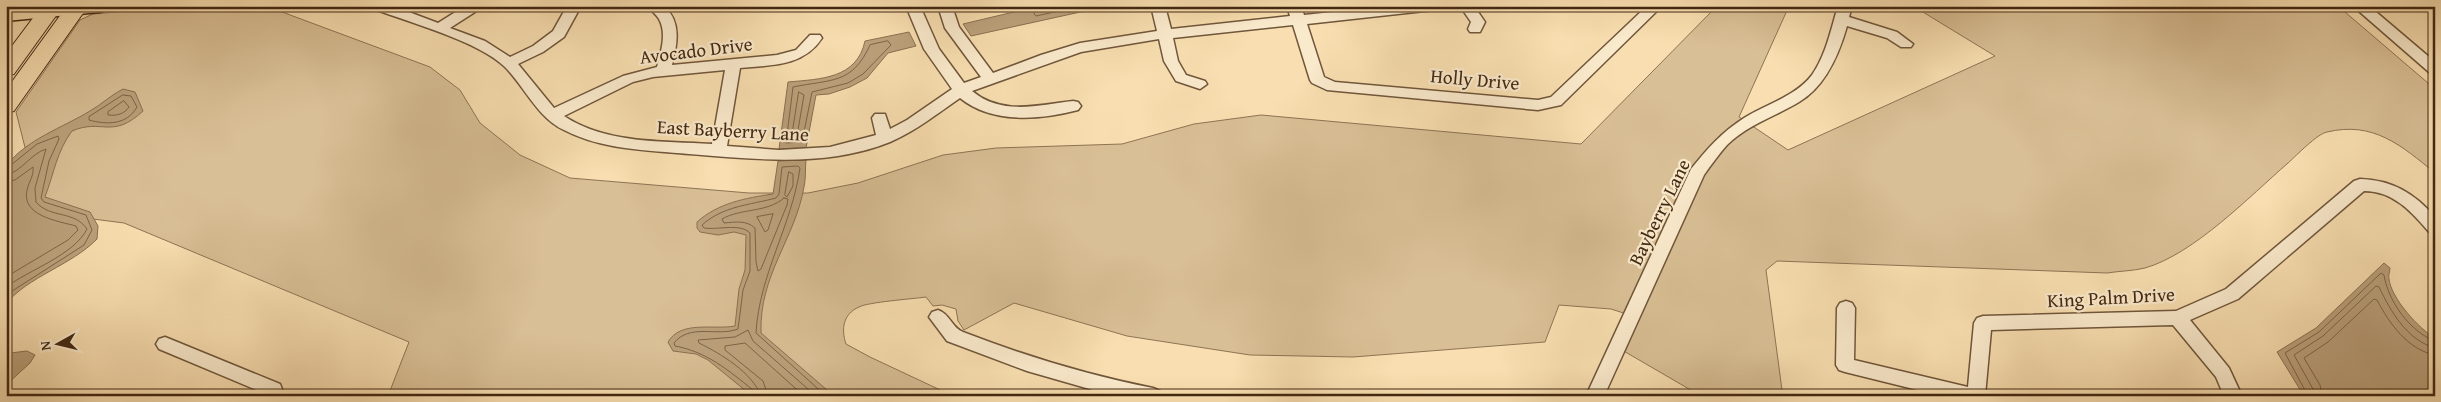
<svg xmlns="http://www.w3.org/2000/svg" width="2441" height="402" viewBox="0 0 2441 402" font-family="'Gentium Book Plus',serif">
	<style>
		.green { fill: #d9bf95; stroke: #8e7454 }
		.water { fill: #baa07a; stroke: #8a7050 }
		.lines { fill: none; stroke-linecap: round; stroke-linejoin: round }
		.shore { stroke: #7e6446; stroke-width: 1 }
		.minor-casing { stroke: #70563a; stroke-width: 3 }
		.major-casing { stroke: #422812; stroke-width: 3 }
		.highway-casing { stroke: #422812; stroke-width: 2 }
		.minor { fill: #faeacc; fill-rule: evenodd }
		.major { fill: #f8deb0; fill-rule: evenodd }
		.highway { fill: #f8deb0; fill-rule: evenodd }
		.labels { text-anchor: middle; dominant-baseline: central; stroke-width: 4.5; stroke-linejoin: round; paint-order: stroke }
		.street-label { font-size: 19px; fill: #422812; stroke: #faeacc }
	</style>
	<rect width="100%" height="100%" fill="#f8deb0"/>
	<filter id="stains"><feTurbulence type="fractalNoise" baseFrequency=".004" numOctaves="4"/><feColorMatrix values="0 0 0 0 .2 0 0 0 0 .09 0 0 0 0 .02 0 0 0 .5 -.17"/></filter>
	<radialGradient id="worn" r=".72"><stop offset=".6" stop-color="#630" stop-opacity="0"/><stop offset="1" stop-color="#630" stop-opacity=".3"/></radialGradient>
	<path class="green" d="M183,6h83l164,61 30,23 20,33 40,32 50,23 179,15h59l50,-10 85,-28 53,-7 126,-4 72,-20 67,-9 320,29 136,-138h72l-50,111 49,33 207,-94 -82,-50h425l97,83v84c-34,-28 -62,-52 -108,-41 -10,2 -30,23 -39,31 -38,33 -94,91 -143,105 -12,3 -26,3 -38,5l-330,-12 -11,9 16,120 6,6h-87l-79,-46 14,-33 -25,-8 -52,-4 -14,37 -192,15 -103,-2 -123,-19 -113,-33 -50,27 -6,-9 -2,-12 -14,-4 -9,1 -7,-9c-14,2 -58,5 -67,10 -16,7 -18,22 -13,37l24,13 83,39h-565l21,-54 -285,-119 -93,-12 -1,-44 -14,-55 64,-92 13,-6z"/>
	<g class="water">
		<polygon points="1039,6 1095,6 1085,11 971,36 963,24"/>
		<path d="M909,32l7,14 -28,7 -21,25 -17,9 -21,7 -13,1 -10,53 -27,1 9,-67c32,-3 69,-3 77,-41z"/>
		<path d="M123,89l12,3 8,19c-31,29 -41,7 -71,20 -15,20 -18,42 -27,66l45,15 8,14 -1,13c-25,26 -70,38 -91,65v-138c21,-27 56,-38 84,-55 12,-7 21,-16 33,-22z"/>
		<path d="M806,160c-1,9 0,19 -2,27 -9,52 -45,88 -43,146l73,63h-82l-44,-36 -12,-6 -23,-3 -5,-9c13,-22 45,-12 67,-16l4,-37 6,-19 1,-35 -12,-3 -16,3 -18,-3 -3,-4v-6c21,-19 49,-24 76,-28l5,-33z"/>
		<path d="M2384,263l6,5c0,3 -2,8 -1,11 2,19 30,50 46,59v58h-131l-27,-44 39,-24z"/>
		<polygon points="6,323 11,329 7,347 10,353 27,351 35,355 30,363 6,385"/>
	</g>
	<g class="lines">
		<g class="shore">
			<polyline points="1037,6 1034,14 1036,16 1082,6"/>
			<path d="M888,41l3,4 -28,29 -15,9 -36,9 -10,50 -16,1 7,-56c38,-8 59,-2 77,-42z"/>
			<polygon points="799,92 804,95 798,130 795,132 793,129"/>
			<path d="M123,95l8,1 6,11c-10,18 -30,18 -48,13v-3z"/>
			<path d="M124,101l5,6c-5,7 -12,9 -21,8v-3z"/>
			<polyline points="6,169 37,144 58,136 59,139 49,161 41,198 44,202 86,215 92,230 84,245 6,295"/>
			<polygon points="789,172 793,174 793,186 787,197 785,195"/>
			<path d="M6,175c17,-4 24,-21 40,-26l-11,39 1,14c15,17 38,8 51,27 -13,26 -58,41 -81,58"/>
			<path d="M6,182l9,-2 18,-13c1,9 -4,14 -6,23 -6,26 31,31 49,36l2,4 -10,10 -62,37"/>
			<path d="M784,198l4,1 -1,6 -26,64 -3,2 -2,-9 -1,-34c-9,-8 -19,-6 -31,-5l-2,-4c19,-11 45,-6 62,-21z"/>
			<polygon points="773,214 768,230 765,232 757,217"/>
			<path d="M755,396l-2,-6c-25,-20 -46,-38 -78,-44l-1,-3c16,-20 43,-6 64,-14l5,-39 7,-19v-38c-10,-10 -30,-3 -46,-5l-2,-3c21,-19 48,-20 74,-27l3,-4 3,-27 16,-1 2,2c-8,57 -41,107 -44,165l70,63"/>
			<path d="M761,396c-9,-24 -40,-42 -62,-53l-1,-3 37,-3 13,-7 5,11 63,55"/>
			<polyline points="768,396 763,381 725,350 725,346 745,343 804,396"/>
			<path d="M2308,396l-23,-43 34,-21 62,-59 3,2c4,26 26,57 51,66"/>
			<path d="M2314,396l-1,-7 -19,-34 29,-19 53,-50 3,1c12,25 28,53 56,61"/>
			<path d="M2322,396l-2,-11 -16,-27 24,-16 46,-43 3,1c12,23 31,50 58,55"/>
		</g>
		<g class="minor-casing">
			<g id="minor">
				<path d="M372,6h21l45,17 27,-17h10l2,3 -2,3 -25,16 35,13 25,16 23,-11 20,-15 14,-25h14l-17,31 -21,15 -25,12 36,44 69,-32 34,-9c4,-15 10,-34 2,-48 -3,-5 -8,-8 -11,-13h16c18,16 13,39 8,59l105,-10 19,-5 14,-15h10l2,3c-19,29 -51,27 -82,30l-13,78 52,4 51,-3 46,-12 -4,-17 3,-4h10l5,15 17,-9 45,-31 -28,-40 -18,-43h14l19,43 25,34 17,-6 -36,-49 -7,-22h14l7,21 34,46 48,-18 39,-12 77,-12 -6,-25h14l6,23 119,-13 -3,-10h14l3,9 86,-9h51l-7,4 -127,14 17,53 11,5 203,18 13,-3 96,-91h15l-101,99 -23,5 -211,-20 -15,-7 -2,-3 -17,-55 -120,13 5,23 8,14 19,6 2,3 -7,5 -24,-8 -12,-20 -5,-22 -78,13 -109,39c30,25 66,14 101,10l5,1 3,4 -3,4c-38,10 -86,14 -118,-12 -22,15 -44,33 -70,44 -65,26 -135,17 -201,12 -42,-4 -87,-4 -125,-24 -27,-13 -39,-43 -59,-63 -27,-26 -94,-44 -131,-58zM725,70l-13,74c-49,-3 -106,0 -148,-28l69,-34 20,-5z"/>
				<polygon points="1460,6 1474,6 1485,22 1480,32 1470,32 1468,29 1471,22"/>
				<path d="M1838,6h14l-3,11 48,15 16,12 -2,3h-10l-14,-9 -40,-12c-8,28 -21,60 -48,76 -23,14 -52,23 -72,43 -8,9 -16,20 -23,30l-100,221h-18l105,-227c17,-21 30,-36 53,-51 22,-14 51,-21 68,-43 14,-20 19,-46 26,-69z"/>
				<polygon points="2353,6 2369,6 2435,62 2435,75 2430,73"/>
				<path d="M2360,179c32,1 54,14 75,38v17l-6,-2c-18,-21 -36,-41 -65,-41l-126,108 -48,21 39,48 13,28h-18l-8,-19 -43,-52 -182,5 -6,66h-43l-97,-24 -6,-2 -3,-5 1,-57 3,-5 6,-2 6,2 3,5 -1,52 114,27 6,-64 3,-5 6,-2 193,-5 50,-22 128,-108z"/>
				<path d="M938,310c12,4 14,18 25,22 62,24 124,43 190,56l7,3 2,5h-48l-87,-25 -80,-30 -18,-24 3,-5z"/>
				<polygon points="165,337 280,384 282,389 278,396 257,396 259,391 159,349 156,344 159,339"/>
			</g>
		</g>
		<g class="major-casing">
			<polygon id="major" points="38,6 109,6 106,10 100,12 6,21 6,9"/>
		</g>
		<g class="highway-casing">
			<g id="highway">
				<polygon points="42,6 63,6 14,74 6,76 6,54"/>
				<polygon points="67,6 88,6 14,111 6,113 6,90"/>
			</g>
		</g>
		<use href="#minor" class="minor"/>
		<use href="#major" class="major"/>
		<use href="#highway" class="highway"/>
	</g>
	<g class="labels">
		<g class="street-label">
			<text transform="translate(696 50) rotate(-7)">Avocado Drive</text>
			<text transform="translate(1475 79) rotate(5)">Holly Drive</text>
			<text transform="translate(733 130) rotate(3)">East Bayberry Lane</text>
			<text transform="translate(1659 212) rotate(-64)">Bayberry Lane</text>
			<text transform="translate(2111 297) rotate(-3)">King Palm Drive</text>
		</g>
	</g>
	<rect width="2441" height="402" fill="none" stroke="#f8deb0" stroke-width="25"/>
	<rect x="8" y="8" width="2426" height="387" fill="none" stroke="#422812" stroke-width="2.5"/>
	<rect x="12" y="12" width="2416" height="377" fill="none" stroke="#422812"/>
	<g transform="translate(58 344) rotate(262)" stroke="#faeacc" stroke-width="4" paint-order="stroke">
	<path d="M0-4L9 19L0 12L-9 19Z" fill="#422812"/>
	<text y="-8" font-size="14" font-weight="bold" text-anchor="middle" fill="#422812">N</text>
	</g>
	<rect width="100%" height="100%" filter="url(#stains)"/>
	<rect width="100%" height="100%" fill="url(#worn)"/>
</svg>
